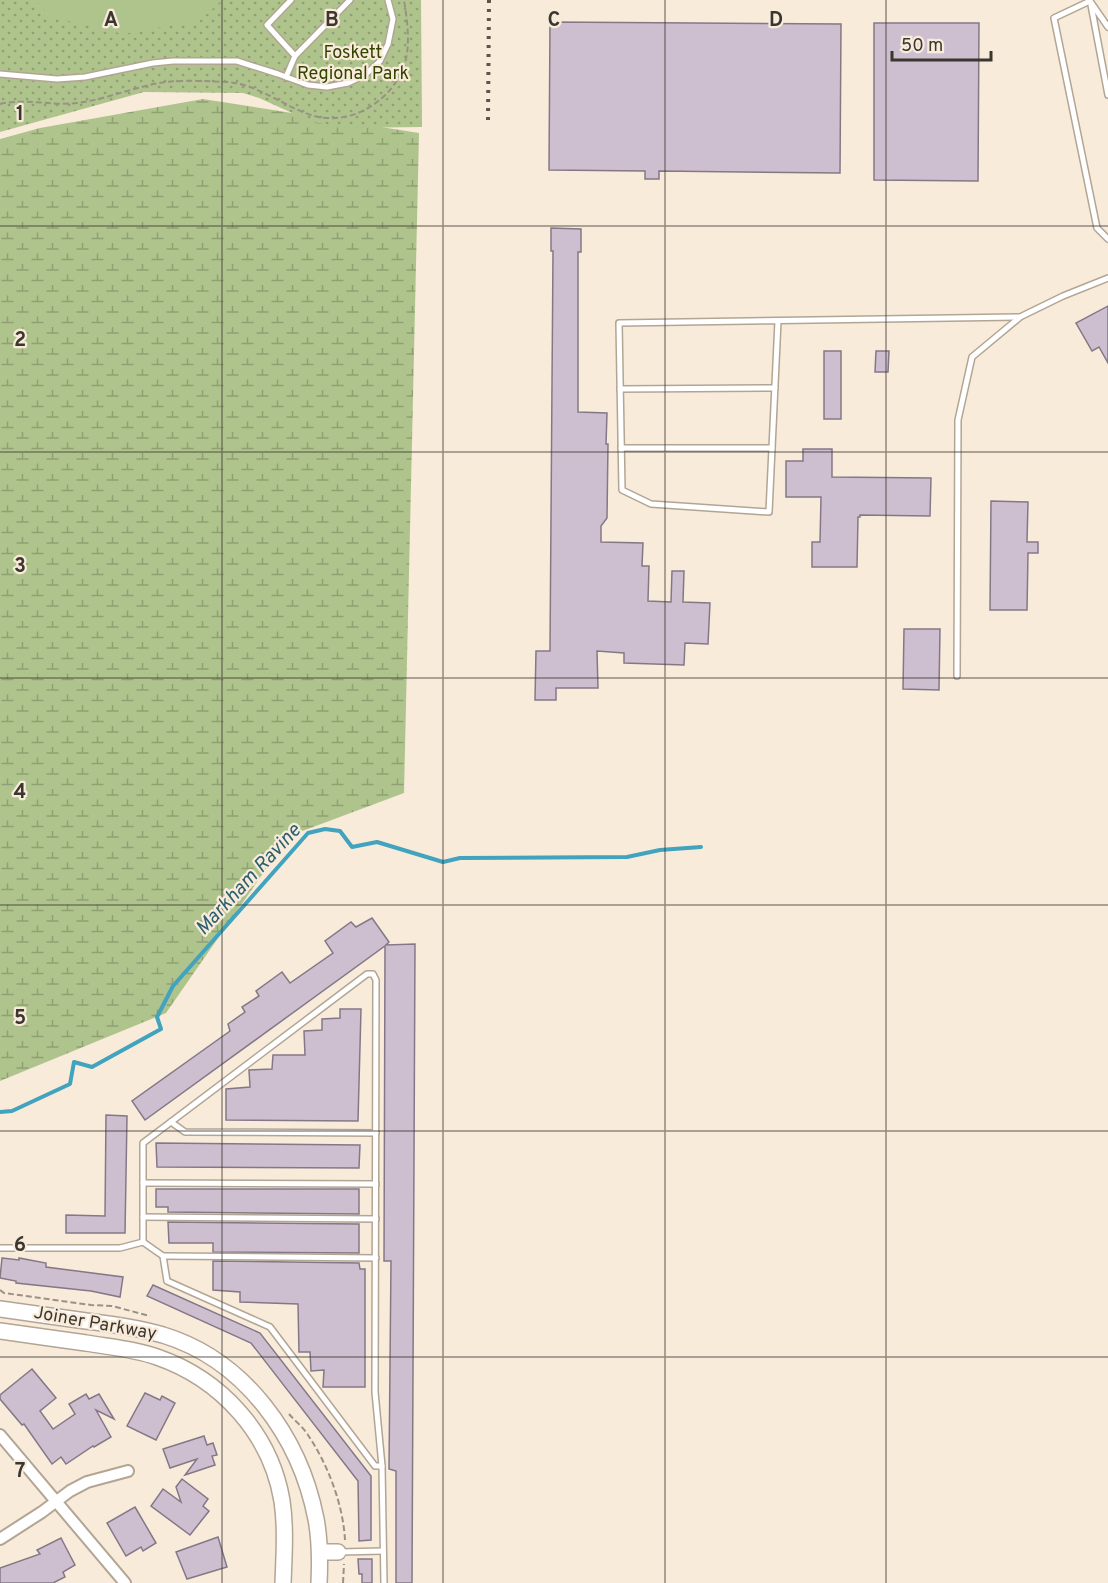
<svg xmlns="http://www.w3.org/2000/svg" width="1108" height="1583" viewBox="0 0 1108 1583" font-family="Overpass,sans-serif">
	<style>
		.wetland { fill: url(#wetland-marsh) }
		.park { fill: url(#park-dots) }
		.pitch { fill: #afc48c }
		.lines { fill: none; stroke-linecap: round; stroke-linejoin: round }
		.stream { stroke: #41a3be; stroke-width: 4 }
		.building { fill: #cdbfd0; stroke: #847887; stroke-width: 1.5 }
		.lane-casing { stroke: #b2a594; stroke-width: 8 }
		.street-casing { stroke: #b2a594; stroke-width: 14 }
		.secondary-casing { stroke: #b2a594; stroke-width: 18 }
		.path { stroke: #9a9185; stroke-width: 2; stroke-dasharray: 6 3; stroke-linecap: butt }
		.lane { stroke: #fff; stroke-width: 5 }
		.street { stroke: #fff; stroke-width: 10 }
		.secondary { stroke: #fff; stroke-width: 15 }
		.rail { stroke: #5c554d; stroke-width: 4; stroke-dasharray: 3 6; stroke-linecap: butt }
		.grid { fill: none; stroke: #3b362f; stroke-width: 1.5; stroke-opacity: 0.55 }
		.labels { text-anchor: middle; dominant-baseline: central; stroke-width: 4.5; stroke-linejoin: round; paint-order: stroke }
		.park-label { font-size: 18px; fill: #324400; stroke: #f9ebda }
		.street-label { font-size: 18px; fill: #3b362f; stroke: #f9ebda }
		.water-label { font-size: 20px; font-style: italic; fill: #2b606f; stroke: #f9ebda }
		.grid-label { font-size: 20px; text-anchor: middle; font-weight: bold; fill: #3b362f; stroke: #f9ebda; stroke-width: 4.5; stroke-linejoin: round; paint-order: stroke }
	</style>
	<defs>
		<pattern id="wetland-marsh" width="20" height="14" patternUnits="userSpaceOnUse" patternTransform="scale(1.5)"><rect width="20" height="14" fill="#afc48c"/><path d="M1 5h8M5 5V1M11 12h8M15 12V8" fill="none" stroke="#90a073"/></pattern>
		<pattern id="park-dots" width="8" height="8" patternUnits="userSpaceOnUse" patternTransform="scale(1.5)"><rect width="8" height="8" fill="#afc48c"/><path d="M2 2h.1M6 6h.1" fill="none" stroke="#90a073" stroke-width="1.8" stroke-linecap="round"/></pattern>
	</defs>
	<rect width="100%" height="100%" fill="#f9ebda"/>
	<polygon class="wetland" points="203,99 419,133 404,793 289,836 166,1013 0,1081 0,139 40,128"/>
	<polygon class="park" points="0,0 421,0 422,127 348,128 312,122 259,98 243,93 144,92 0,132"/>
	<polygon class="pitch" points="35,0 222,0 201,20 123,34 51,17"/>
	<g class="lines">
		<polyline class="stream" points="0,1112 12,1111 70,1084 74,1062 92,1067 161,1029 157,1017 173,986 308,833 325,829 340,831 352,847 377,842 443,862 460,858 627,857 660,850 701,847"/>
	</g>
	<g class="building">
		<polygon points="550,22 841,24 840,173 659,171 659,179 645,179 645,171 549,170"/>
		<polygon points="874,23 979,23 978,181 874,180"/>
		<polygon points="551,228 581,229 581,252 578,252 578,412 607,413 606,444 608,444 607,518 601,526 601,542 643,543 642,566 649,566 648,601 671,602 672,571 684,571 683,602 710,603 708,644 685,643 684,665 624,663 624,653 597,651 598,688 556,688 556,700 535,700 536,651 550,651 553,251 551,251"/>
		<polygon points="1108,306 1108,363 1099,347 1092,351 1076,323"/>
		<rect x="824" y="351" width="17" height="68"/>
		<polygon points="876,351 889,351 888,372 875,372"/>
		<polygon points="803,449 832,449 832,477 931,478 930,516 860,515 860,517 858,517 857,567 812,567 812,542 820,542 821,497 786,497 786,461 803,461"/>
		<polygon points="991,501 1028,502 1027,542 1038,542 1038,553 1028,553 1027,610 990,610"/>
		<polygon points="904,629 940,629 939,690 903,689"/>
		<polygon points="372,918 389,942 386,945 415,944 412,1583 396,1583 396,1471 389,1469 391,1261 384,1261 385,946 145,1120 132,1101 230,1031 228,1024 245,1012 242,1007 259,996 256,991 282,972 290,983 333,953 325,941 351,922 356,927"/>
		<polygon points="340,1009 361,1009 358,1121 226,1120 226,1089 250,1087 249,1070 272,1069 273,1055 305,1055 304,1031 322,1030 322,1019 340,1018"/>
		<polygon points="106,1115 127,1116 125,1233 66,1233 66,1215 105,1216"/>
		<polygon points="156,1143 360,1145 359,1168 157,1167"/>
		<polygon points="156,1189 359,1189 359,1214 168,1212 168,1207 156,1207"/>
		<polygon points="168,1222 359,1224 359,1253 213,1252 213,1243 169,1243"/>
		<polygon points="2,1258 19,1260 19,1258 46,1263 46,1267 123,1277 120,1297 91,1291 16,1283 16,1281 0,1278"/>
		<polygon points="213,1261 359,1263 360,1269 365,1269 365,1387 323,1387 324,1370 311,1371 310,1352 299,1352 298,1304 240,1302 240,1292 213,1290"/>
		<polygon points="153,1285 260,1333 371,1476 371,1540 359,1541 358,1481 251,1343 147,1296"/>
		<polygon points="32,1369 56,1398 40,1411 53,1429 75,1414 69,1404 86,1394 89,1399 99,1394 114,1419 96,1410 111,1437 94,1447 93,1446 66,1464 61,1457 52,1464 24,1424 22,1425 0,1399 0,1395"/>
		<polygon points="145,1393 160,1400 162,1396 175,1403 156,1440 127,1426"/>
		<polygon points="204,1436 207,1445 213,1443 217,1455 212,1456 215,1465 185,1475 197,1459 170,1468 163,1449"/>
		<polygon points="182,1479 208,1499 203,1506 209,1511 190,1535 151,1506 163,1489 181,1502 176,1487"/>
		<polygon points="135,1507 156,1543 143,1551 141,1547 126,1556 107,1523"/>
		<polygon points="218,1537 227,1567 187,1579 176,1552"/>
		<polygon points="61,1538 75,1565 63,1572 65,1577 53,1583 0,1583 0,1568 40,1554 37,1550"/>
		<polygon points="358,1559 372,1559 372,1583 362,1583 362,1574 359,1574"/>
	</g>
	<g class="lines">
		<g class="lane-casing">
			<g id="lane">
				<polyline points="1091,5 1108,95"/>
				<polyline points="1108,27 1090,1 1054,18 1097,228 1108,239"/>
				<polyline points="295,56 350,0"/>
				<polyline points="0,74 57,79 85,77 153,63 173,61 237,61 278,74 308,85 327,87 348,83 365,75 380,61 388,44 393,19 388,0"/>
				<polyline points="286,77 295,56 267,25 291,0"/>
				<polyline points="778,321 769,512 651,504 622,490 619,323 1020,317 1063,296 1108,278"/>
				<polyline points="620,389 775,388"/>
				<polyline points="621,448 772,448"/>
				<polyline points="957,676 958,420 972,357 1019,318"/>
				<polyline points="171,1122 185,1132 376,1133"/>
				<polyline points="143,1183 376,1184"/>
				<polyline points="143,1217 376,1219"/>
				<polyline points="143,1242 143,1143 367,974 373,974 376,980 375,1392 382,1466 384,1583"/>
				<polyline points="143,1242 163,1256 167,1281 270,1327 375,1466 382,1466"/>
				<polyline points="0,1248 120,1248 143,1242"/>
				<polyline points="163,1256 376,1258"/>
				<polyline points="340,1552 383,1551"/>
			</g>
		</g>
		<g class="street-casing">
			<g id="street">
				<polyline points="0,1435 125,1583"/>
				<polyline points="0,1539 42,1512 70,1491 87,1482 128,1471"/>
			</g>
		</g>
		<g class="secondary-casing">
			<g id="secondary">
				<path d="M0,1309c29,4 57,8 86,12 26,3 52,7 77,14 82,25 137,102 153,184 4,21 4,43 3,64"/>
				<path d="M0,1331c29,4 57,8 86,12 23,4 49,6 71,14 64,22 114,77 125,144 4,27 2,55 1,82"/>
				<polyline points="320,1552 338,1552"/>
			</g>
		</g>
		<g class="path">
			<path d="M0,104c26,-6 51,2 77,-1 31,-4 59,-17 89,-21 17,-2 42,-1 60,0 30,1 57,24 85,33 41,13 85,-16 95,-56 4,-19 1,-40 -2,-59"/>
			<polyline points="0,1290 4,1293 91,1305 112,1306 150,1316"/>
			<path d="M289,1414c6,7 14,13 19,21 20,30 35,69 37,105"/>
			<polyline points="343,1583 344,1564"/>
		</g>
		<use href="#lane" class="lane"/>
		<use href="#street" class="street"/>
		<use href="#secondary" class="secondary"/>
		<polyline class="rail" points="488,120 489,0"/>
	</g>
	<path class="grid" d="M222,0v1583M443,0v1583M665,0v1583M886,0v1583M0,226h1108M0,452h1108M0,678h1108M0,905h1108M0,1131h1108M0,1357h1108"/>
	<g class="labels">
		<g class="park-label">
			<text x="353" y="53">Foskett<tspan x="353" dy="21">Regional Park</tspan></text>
		</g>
		<g class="street-label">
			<text transform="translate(95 1324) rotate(10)">Joiner Parkway</text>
		</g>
		<g class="water-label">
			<text transform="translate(249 880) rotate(-47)">Markham Ravine</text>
		</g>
	</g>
	<g class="grid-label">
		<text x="111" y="26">A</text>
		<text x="332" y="26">B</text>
		<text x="554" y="26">C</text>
		<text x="776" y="26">D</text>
		<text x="20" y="120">1</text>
		<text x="20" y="346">2</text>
		<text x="20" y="572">3</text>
		<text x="20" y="798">4</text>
		<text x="20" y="1024">5</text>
		<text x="20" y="1251">6</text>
		<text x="20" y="1477">7</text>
	</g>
	<path d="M892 51v9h99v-9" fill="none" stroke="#3b362f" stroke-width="3"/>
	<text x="901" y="51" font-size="18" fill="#3b362f" stroke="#f9ebda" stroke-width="4.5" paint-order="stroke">50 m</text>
</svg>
